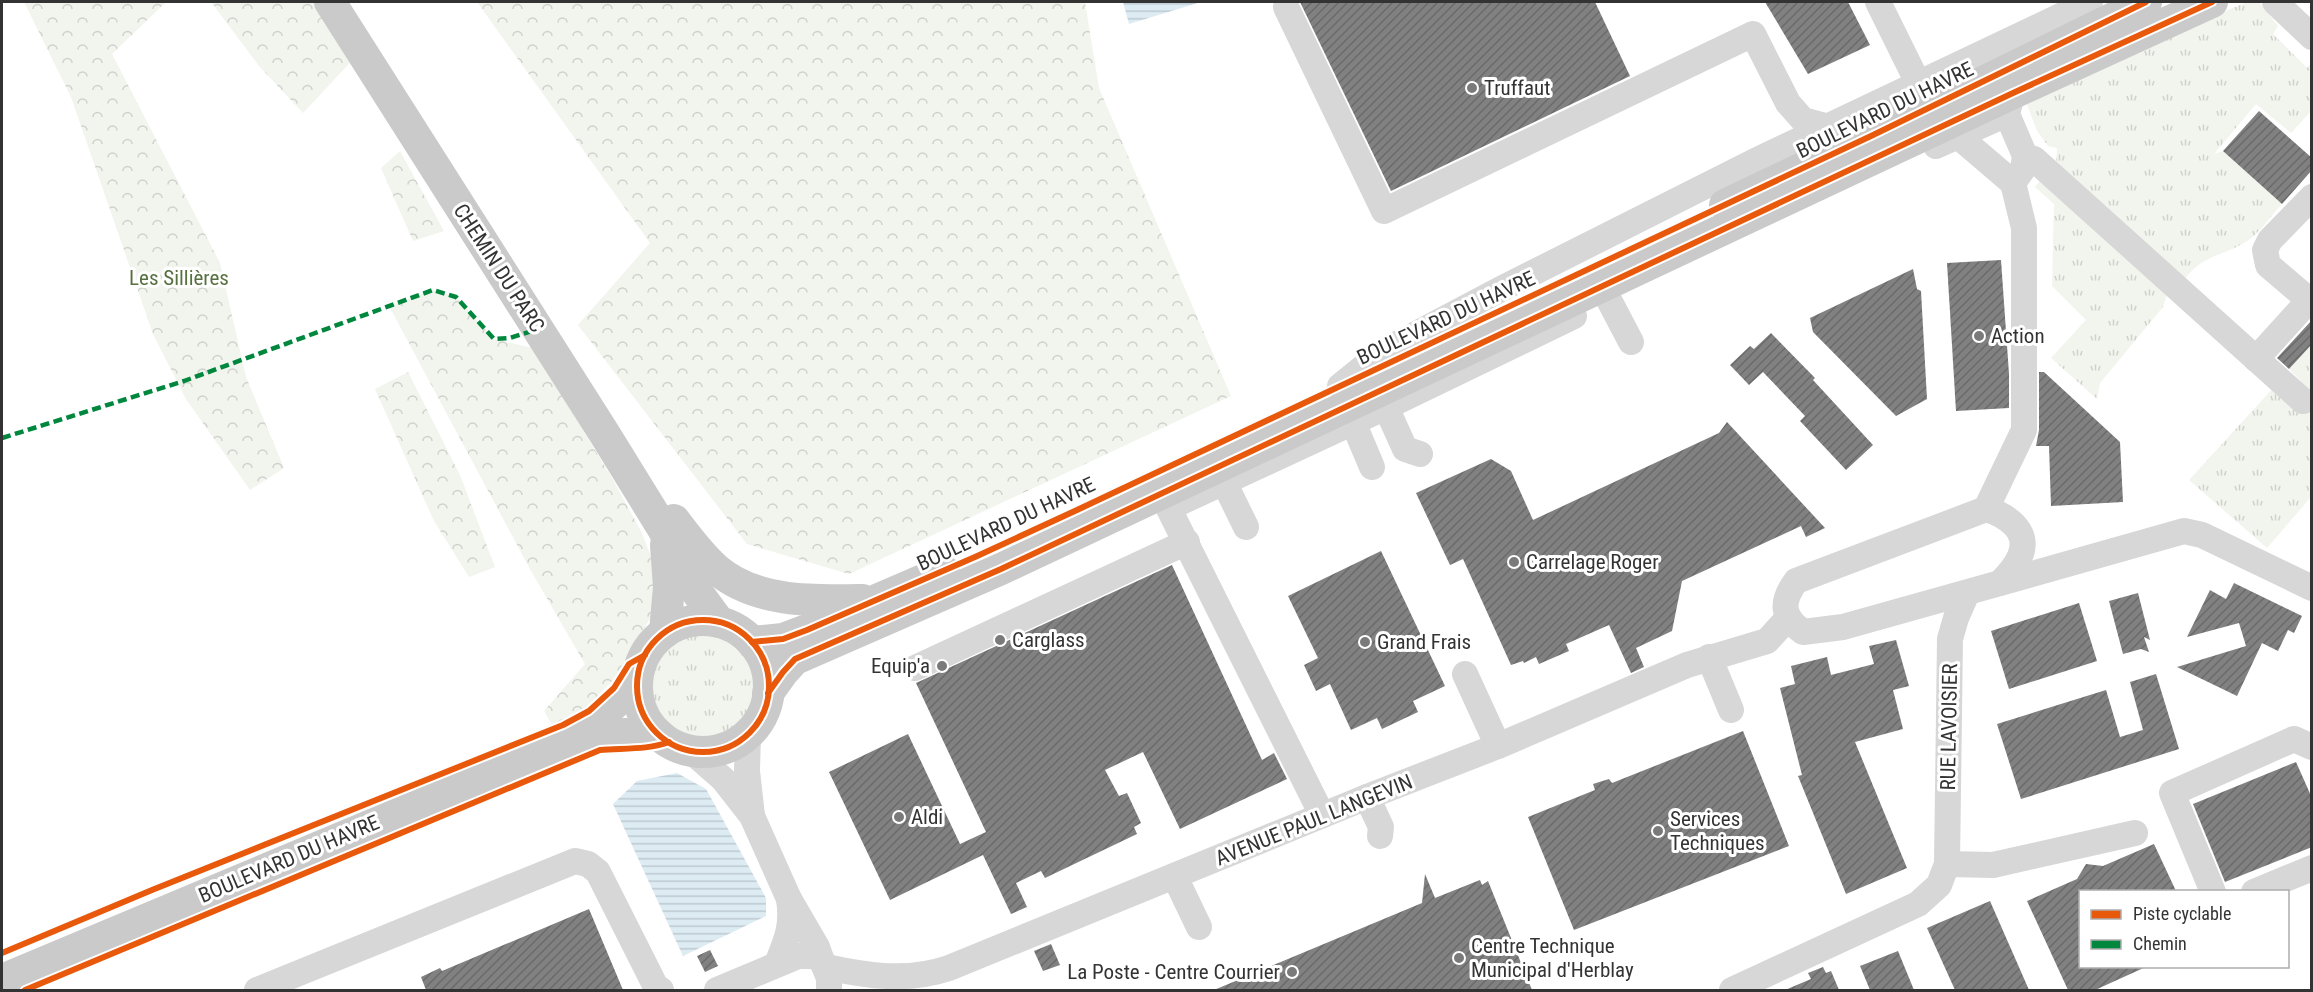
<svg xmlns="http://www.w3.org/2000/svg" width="2313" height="992" viewBox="0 0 2313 992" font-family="'Roboto Condensed',sans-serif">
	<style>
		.grass { fill: url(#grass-tufts) }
		.forest { fill: url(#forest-crowns) }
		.water { fill: url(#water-rules) }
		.building { fill: url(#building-hatch) }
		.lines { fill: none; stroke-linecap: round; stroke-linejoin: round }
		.minor { stroke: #d7d7d7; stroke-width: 26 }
		.major { stroke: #cacaca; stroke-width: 32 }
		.quiet { stroke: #00873e; stroke-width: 4.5; stroke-dasharray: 9 4.5; stroke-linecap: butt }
		.cycleway-casing { stroke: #fff; stroke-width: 10 }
		.cycleway { stroke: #e8590c; stroke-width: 6 }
		.poi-dot { fill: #7a7a7a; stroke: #fff; stroke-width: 2 }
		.labels { text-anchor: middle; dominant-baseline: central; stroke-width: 6; stroke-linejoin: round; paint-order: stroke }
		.poi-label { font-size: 21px; fill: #333; stroke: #fff; text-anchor: start }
		.street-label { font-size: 21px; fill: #333; stroke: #fff }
		.park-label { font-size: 21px; fill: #56703f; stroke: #fff }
	</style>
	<defs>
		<pattern id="grass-tufts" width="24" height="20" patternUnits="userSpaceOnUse" patternTransform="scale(1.5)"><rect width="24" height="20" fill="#f1f5ed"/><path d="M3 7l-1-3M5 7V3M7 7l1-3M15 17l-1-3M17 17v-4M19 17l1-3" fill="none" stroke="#cfd2cc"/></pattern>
		<pattern id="forest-crowns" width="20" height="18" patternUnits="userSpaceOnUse" patternTransform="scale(1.5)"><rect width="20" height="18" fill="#f1f5ed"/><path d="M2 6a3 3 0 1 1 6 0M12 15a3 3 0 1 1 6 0" fill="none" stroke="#cfd2cc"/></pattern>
		<pattern id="water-rules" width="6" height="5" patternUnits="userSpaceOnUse" patternTransform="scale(1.5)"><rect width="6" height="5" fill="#ddebf3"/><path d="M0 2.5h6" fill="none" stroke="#becad1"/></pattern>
		<pattern id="building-hatch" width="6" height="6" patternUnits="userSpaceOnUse" patternTransform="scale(1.5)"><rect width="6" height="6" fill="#818181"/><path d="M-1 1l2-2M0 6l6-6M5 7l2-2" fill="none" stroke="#6a6a6a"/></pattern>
	</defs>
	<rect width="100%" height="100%" fill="#fff"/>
	<g class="grass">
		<path d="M2247,2h12l19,24 -5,8 34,34 4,-5v48l-20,22 -35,-29 -42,50 9,-3 59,53c-11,11 -22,29 -35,37 -24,16 -43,12 -63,39l-128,-116 1,-16 -9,-2 -11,-15 -10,-27 148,-72z"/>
		<polygon points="2043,177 2168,291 2163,307 2100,383 2097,399 2051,358 2086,320 2052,286 2054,204 2035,187"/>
		<polygon points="2311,344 2311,497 2267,548 2189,480 2276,385 2297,387 2301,381 2289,369"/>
		<circle cx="703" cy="685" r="54"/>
	</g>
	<g class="forest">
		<polygon points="24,2 166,2 112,54 220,263 246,377 284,468 250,490 186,399 153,334 71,97"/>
		<polygon points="211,2 331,2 362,50 303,113 259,66"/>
		<polygon points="477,2 1085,2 1099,88 1231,396 849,574 747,544 578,325 650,243"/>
		<polygon points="400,151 444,231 413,241 381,168"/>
		<polygon points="433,290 456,297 494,339 533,348 612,478 642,533 655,567 653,613 617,676 580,714 553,726 544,711 585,664 530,569 389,306"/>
		<polygon points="408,372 460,475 495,567 469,577 434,521 375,389"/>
	</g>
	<g class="water">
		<polygon points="1123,2 1201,2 1129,24"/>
		<polygon points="677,773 706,789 766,898 766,916 683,956 613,804 637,781"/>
	</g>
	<g class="building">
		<polygon points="1300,2 1595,2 1630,76 1391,191"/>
		<polygon points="1765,2 1848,2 1870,45 1808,74"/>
		<polygon points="2259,111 2312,158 2312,170 2282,204 2223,151"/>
		<polygon points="2001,260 2009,374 2009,408 1956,411 1947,263"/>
		<polygon points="1913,269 1917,289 1921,291 1927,399 1896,416 1813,332 1810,318"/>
		<polygon points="2312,320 2312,344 2289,369 2277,358"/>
		<polygon points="1771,333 1815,378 1813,380 1873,445 1846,470 1800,421 1805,416 1763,372 1749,385 1730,365 1750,346 1754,349"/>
		<polygon points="2039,372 2044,372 2120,442 2123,502 2051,506 2049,446 2036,446 2039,430"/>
		<polygon points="1727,422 1825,528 1806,537 1801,526 1682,581 1672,631 1636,648 1644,667 1631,673 1609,625 1566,644 1569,651 1539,664 1536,657 1524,663 1523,661 1511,665 1463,559 1450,565 1416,493 1491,459 1511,471 1533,520 1719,433"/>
		<polygon points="1381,551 1445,686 1413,701 1418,712 1382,729 1377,718 1351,730 1330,684 1316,691 1304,665 1318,658 1288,596"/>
		<polygon points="1172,565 1262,760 1274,753 1287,779 1180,829 1143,752 1105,770 1119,796 1127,793 1141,823 1134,827 1137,834 1045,878 1041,871 1016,883 1027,907 1011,914 983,855 890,900 829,772 908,734 960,844 986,832 916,683"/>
		<polygon points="2234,583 2302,616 2294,633 2288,630 2278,651 2262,643 2237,696 2177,667 2246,646 2239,623 2187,637 2210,590 2226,599"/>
		<polygon points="2138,593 2150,640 2144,637 2149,652 2141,649 2123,654 2109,601"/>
		<polygon points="2079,603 2097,661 2009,689 1991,631"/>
		<polygon points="1896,640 1909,686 1893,690 1903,729 1855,742 1907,868 1846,894 1798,776 1802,775 1780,688 1795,684 1791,666 1827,657 1831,675 1874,664 1869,646"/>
		<polygon points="2156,674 2179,749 2021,799 1997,724 2106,690 2120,737 2143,730 2130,682"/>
		<polygon points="1743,731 1789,846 1574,930 1528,817 1595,790 1593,784 1609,779 1612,783"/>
		<polygon points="2296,762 2312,798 2312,847 2225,882 2193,804"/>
		<polygon points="2154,844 2176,891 2080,891 2080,966 2148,966 2095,990 2068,990 2027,901 2077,879 2086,864 2103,866"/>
		<polygon points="1425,874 1435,898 1480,880 1482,885 1488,881 1532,990 1214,990 1422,903"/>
		<polygon points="1990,901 2029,990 1955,990 1927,928"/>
		<polygon points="589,909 623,990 426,990 421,977 440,968 442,971"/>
		<polygon points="1051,944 1060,965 1043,971 1034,951"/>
		<polygon points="710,950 718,966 705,972 697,956"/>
		<polygon points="1898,951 1914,990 1870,990 1860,966"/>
		<polygon points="1823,967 1826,973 1831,971 1839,990 1785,990 1811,979 1808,973"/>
	</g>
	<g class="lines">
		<g class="minor">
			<polyline points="1878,2 1919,85"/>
			<polyline points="2275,2 2312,37"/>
			<polyline points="1286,7 1384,211 1753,34 1788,103 1803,120 1829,127"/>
			<polyline points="1958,136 2013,183 2023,169 2025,156 2007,114 2011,99"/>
			<polyline points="1936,146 2007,114"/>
			<polyline points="2025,156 2034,159 2303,401"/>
			<polyline points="1609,300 1631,342"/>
			<polyline points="2309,300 2268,265 2265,250 2270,240 2312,197"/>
			<polyline points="2256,359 2312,297"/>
			<polyline points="1340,386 1382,352 1501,289 1753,162 2090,2"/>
			<polyline points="1386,407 1405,449 1420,454"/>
			<polyline points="1353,422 1372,467"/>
			<polyline points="1224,482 1246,527"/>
			<polyline points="1179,503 1386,407 1574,316"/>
			<polyline points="1168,507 1322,815"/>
			<path d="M1986,509c20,6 45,22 34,47 -4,11 -12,19 -20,27l-157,44 -40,5c-22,-16 -22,-30 -7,-51z"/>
			<polyline points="1986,509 2024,430 2024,228 2013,183"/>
			<polyline points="2000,583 2184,531 2202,535 2312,588"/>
			<polyline points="1709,657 1731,710"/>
			<polyline points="915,668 1187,542"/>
			<polyline points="1465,674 1498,746"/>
			<polyline points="691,751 723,779 752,816 747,771 748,734"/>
			<polyline points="1367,797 1381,827 1380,836"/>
			<polyline points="752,816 789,899"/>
			<polyline points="1947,864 1993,865 2135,833"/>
			<polyline points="1175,877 1199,927"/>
			<polyline points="2213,892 2172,793 2294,739 2312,747"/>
			<polyline points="2254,892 2312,868"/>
			<path d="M777,964c10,-25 16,-38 12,-65l28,48 5,14"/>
			<path d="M826,967c41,9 82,15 123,1l418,-171 131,-51 189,-81 80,-24 21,-23"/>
			<polyline points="257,990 575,861 588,864 598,872 656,987 661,990"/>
			<polyline points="717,990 798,956 814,956 822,961 829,978 829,990"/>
			<polyline points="1732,990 1918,904 1939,885 1947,864 1950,639 1956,618 1967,593"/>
		</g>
		<g class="major">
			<polyline points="330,2 604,433 662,527 697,592 719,622"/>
			<polyline points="1725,205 1973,87 2146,2"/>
			<path d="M674,520c13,17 26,35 42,49 40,34 97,32 146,31"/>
			<circle cx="703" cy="686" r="66"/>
			<polyline points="665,632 669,587 666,545"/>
			<polyline points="752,642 783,639 807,630 944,571"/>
			<polyline points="768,693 783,672 795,659 1001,569 2013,93 2212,2"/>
			<polyline points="577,739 637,682"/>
			<polyline points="2,980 577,739 625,734 659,735"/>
		</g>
		<polyline class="quiet" points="2,438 184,381 433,290 456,297 494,339 510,338 538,329"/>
		<g class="cycleway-casing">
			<g id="cycleway">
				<circle cx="703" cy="686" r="66"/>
				<polyline points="752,642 783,639 807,630 975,557 1077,510 1871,136 2146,2"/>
				<polyline points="768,693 783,672 795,659 1001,569 2013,93 2212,2"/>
				<polyline points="2,953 152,890 563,725 589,711 614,688 629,664 645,655"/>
				<path d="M25,990l575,-240c22,-2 49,0 69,-8"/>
			</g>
		</g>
		<use href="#cycleway" class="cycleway"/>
	</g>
	<g class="poi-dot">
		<circle cx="1472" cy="88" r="6"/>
		<circle cx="1979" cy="336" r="6"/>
		<circle cx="1514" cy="562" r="6"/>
		<circle cx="1000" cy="640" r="6"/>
		<circle cx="1365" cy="642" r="6"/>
		<circle cx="942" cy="666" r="6"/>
		<circle cx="899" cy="817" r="6"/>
		<circle cx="1658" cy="831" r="6"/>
		<circle cx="1459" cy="958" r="6"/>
		<circle cx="1292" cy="972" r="6"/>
	</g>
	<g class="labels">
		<g class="poi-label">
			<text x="1484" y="88">Truffaut</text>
			<text x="1991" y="336">Action</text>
			<text x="1526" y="562">Carrelage Roger</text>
			<text x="1012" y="640">Carglass</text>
			<text x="1377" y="642">Grand Frais</text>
			<text x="930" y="666" text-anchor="end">Equip'a</text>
			<text x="911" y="817">Aldi</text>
			<text x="1670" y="819">Services<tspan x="1670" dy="24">Techniques</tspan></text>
			<text x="1471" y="946">Centre Technique<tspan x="1471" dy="24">Municipal d'Herblay</tspan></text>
			<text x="1280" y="972" text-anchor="end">La Poste - Centre Courrier</text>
		</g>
		<g class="street-label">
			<text transform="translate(1885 110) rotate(-26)">BOULEVARD DU HAVRE</text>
			<text transform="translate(499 268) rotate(57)">CHEMIN DU PARC</text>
			<text transform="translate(1446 318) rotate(-25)">BOULEVARD DU HAVRE</text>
			<text transform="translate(1006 524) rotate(-25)">BOULEVARD DU HAVRE</text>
			<text transform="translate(1949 727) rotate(-89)">RUE LAVOISIER</text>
			<text transform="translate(1314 820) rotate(-22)">AVENUE PAUL LANGEVIN</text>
			<text transform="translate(289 859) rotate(-23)">BOULEVARD DU HAVRE</text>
		</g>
		<g class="park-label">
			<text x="179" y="278">Les Sillières</text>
		</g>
	</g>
	<rect width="2313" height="992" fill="none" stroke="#333333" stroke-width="6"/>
	<rect x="2079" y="890" width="210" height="78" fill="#ffffff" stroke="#adadad" stroke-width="1.5"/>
	<rect x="2091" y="910" width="30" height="9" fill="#e8590c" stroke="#adadad" stroke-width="1.5"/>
	<text x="2133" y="920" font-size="18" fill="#333333">Piste cyclable</text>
	<rect x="2091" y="940" width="30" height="9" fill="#00873e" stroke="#adadad" stroke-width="1.5"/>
	<text x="2133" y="950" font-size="18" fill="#333333">Chemin</text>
</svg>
